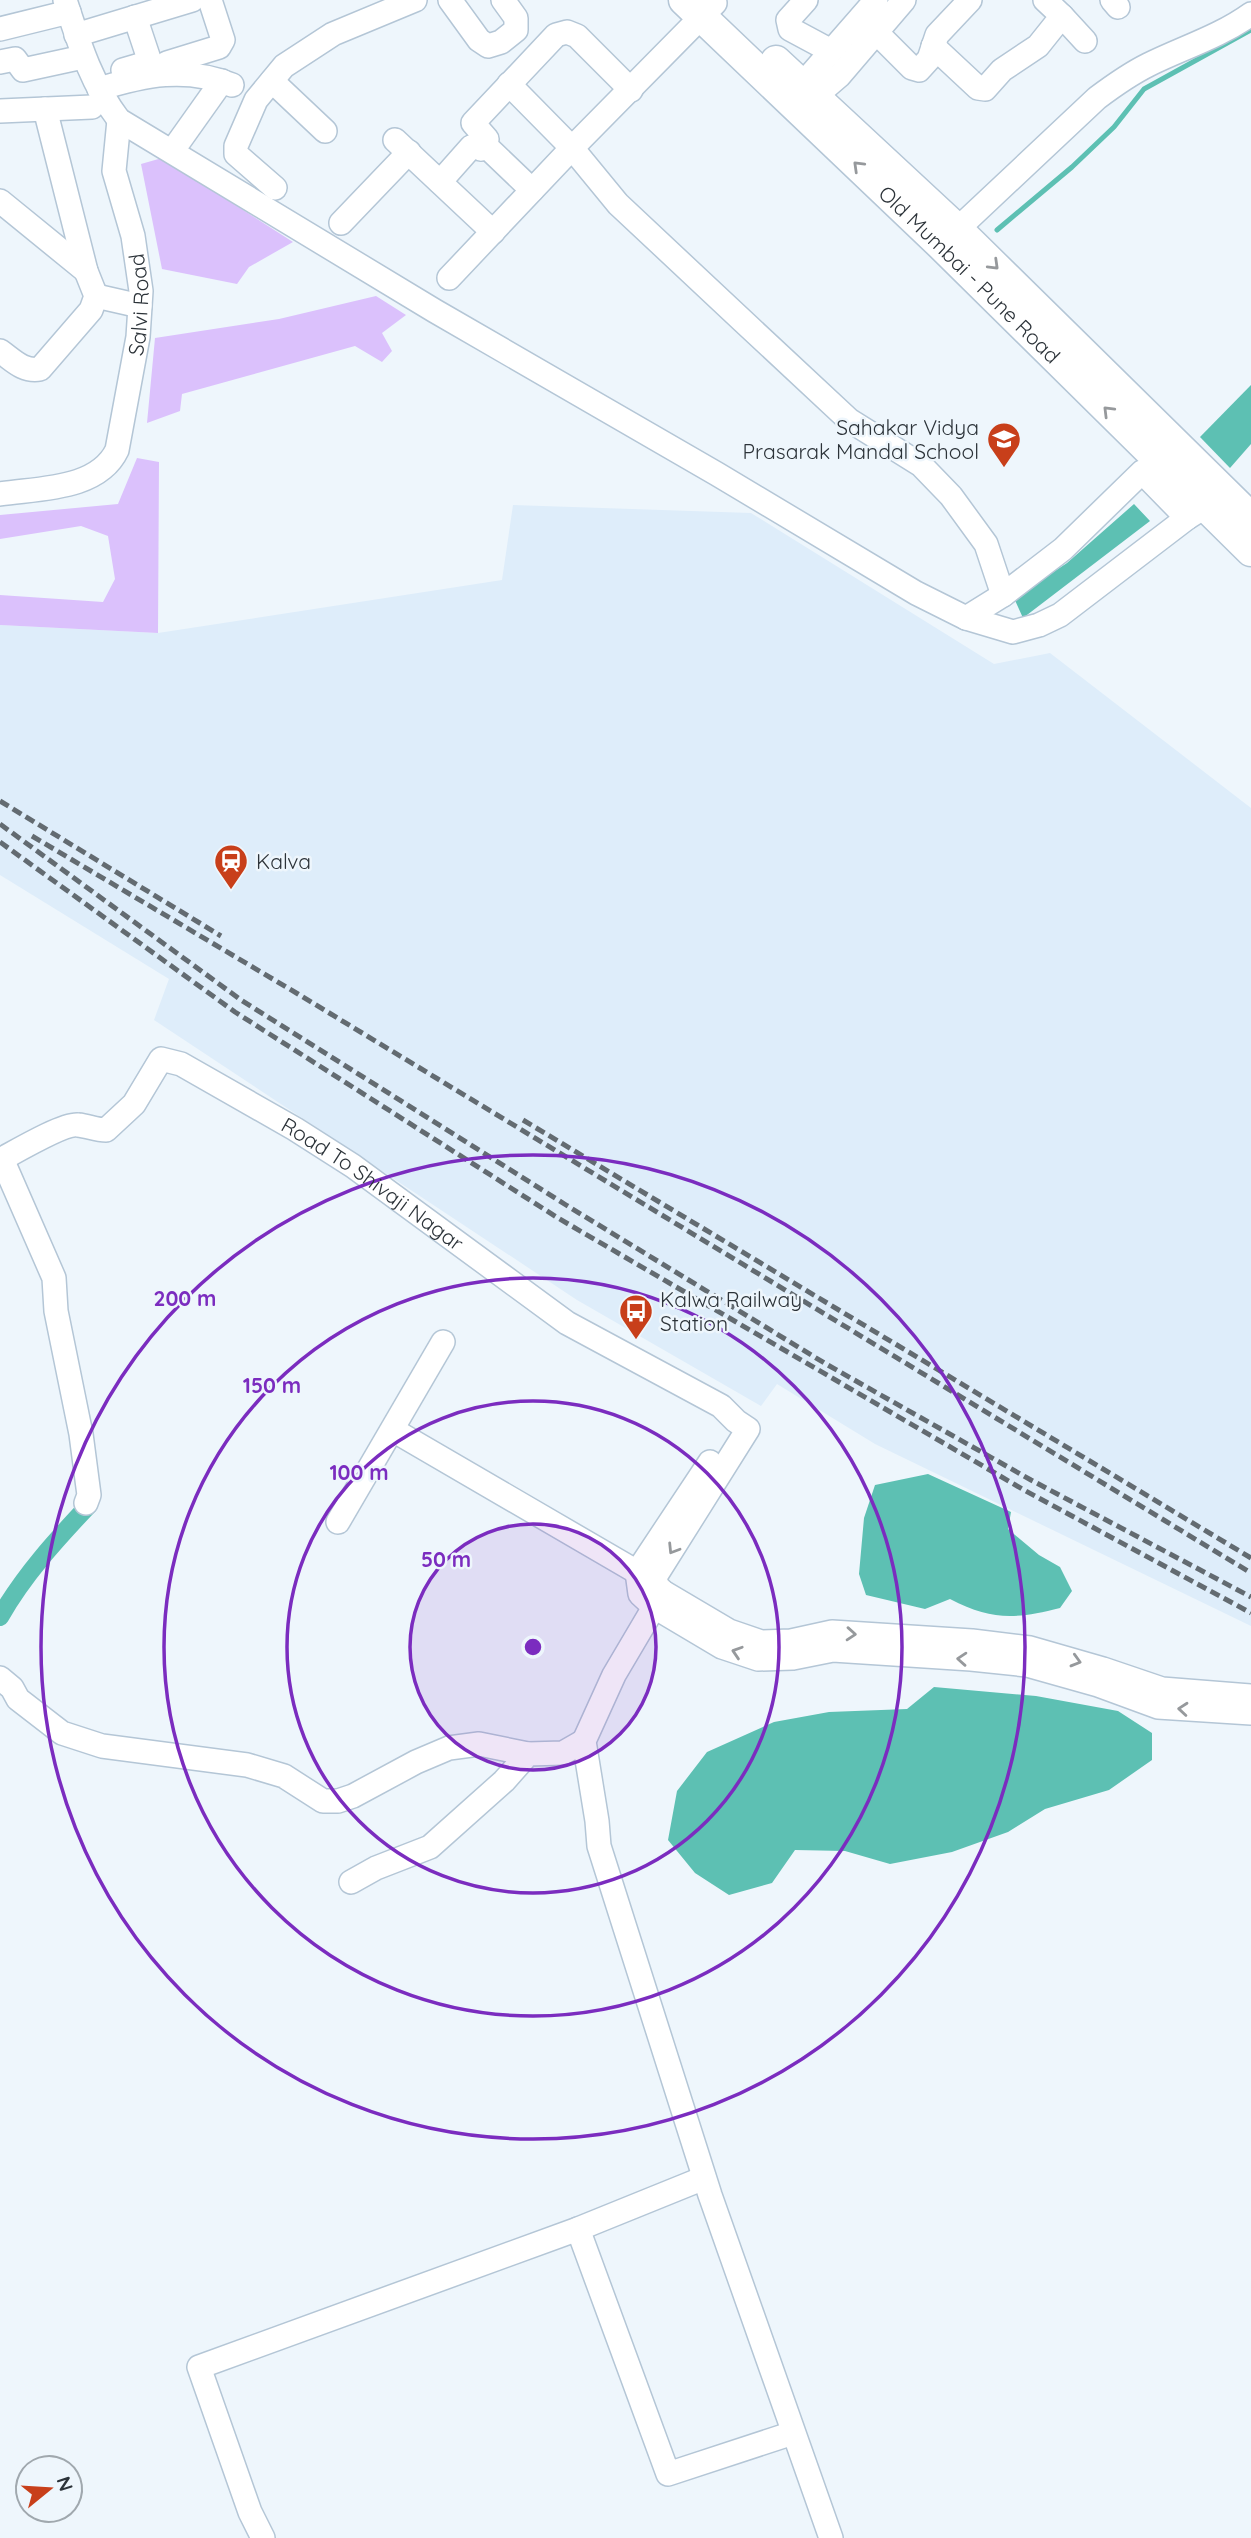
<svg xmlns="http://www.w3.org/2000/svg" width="1251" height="2538" viewBox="0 0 1251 2538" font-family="Quicksand,sans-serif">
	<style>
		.built { fill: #deedfa }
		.green { fill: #dbc1fc }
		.water { fill: #5dc0b3 }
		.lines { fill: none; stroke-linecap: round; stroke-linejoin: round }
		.stream { stroke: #5dc0b3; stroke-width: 5 }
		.canal { stroke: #5dc0b3; stroke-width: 18 }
		.minor-casing { stroke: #b4c6d6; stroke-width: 26 }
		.major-casing { stroke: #b4c6d6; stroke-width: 33 }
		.minor { stroke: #fff; stroke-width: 23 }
		.major { stroke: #fff; stroke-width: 30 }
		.rail { stroke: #636b71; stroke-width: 5; stroke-dasharray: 10 5; stroke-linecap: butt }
		.oneway { stroke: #96999c }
		.ring { fill: none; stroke: #7b2cbf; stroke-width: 3.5 }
		.labels { text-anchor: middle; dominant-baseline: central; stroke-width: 5; stroke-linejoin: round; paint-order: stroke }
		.street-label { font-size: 21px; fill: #2c3339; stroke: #eef6fc }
		.poi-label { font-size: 21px; fill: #2c3339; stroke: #eef6fc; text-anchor: start }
		.centre { fill: #7b2cbf; stroke: #eef6fc; stroke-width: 3.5 }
		.ring-label { font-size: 21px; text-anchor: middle; font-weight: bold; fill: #7b2cbf; stroke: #eef6fc; stroke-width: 5; stroke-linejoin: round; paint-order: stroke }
	</style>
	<rect width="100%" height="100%" fill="#eef6fc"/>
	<polygon class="built" points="513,505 751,513 994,664 1050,653 1251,808 1251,1626 875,1444 777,1384 761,1406 577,1300 154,1020 169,979 0,875 0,625 158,633 502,580"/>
	<g class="green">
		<polygon points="162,158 293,242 249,267 237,284 162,269 141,164"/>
		<polygon points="376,296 406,315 382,333 392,351 382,362 355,346 182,394 180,411 147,423 155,338 279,319"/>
		<polygon points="137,458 159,462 158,633 0,625 0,595 103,602 115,579 108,536 81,526 0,539 0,515 118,504"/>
	</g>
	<g class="water">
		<polygon points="1251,385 1251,444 1230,468 1200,437"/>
		<polygon points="1134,504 1150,521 1023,618 1014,598 1067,563"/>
		<path d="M928,1474l83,38 -3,17 31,26 21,12 12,24 -12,17c-44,11 -68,13 -110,-9l-25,10 -59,-14 -7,-21 5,-56 11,-33z"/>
		<polygon points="934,1687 1036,1696 1118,1711 1152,1733 1152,1760 1109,1790 1045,1809 1008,1832 952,1852 890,1864 845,1851 795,1850 772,1883 729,1895 695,1873 668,1840 677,1791 707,1752 774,1722 829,1712 907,1709"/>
	</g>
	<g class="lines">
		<polyline class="stream" points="997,230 1072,167 1114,127 1144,89 1251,30"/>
		<path class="canal" d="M0,1617c24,-42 56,-77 89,-112"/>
		<g class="minor-casing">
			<g id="minor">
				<path d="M65,0c14,43 26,83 54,120l316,191 282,163 199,119 50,25 47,14 26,-7 21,-10 127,-97 19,-12 10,-10"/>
				<polyline points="450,0 479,40 488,46 501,42 516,30 516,18 503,0"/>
				<polyline points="806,0 788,20 790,29 831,51"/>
				<polyline points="1112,0 1118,7"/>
				<polyline points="1062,16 1085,41"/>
				<polyline points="0,29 69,12"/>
				<polyline points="876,32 912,68 919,70 929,59 937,35 970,0"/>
				<polyline points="76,35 192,0"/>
				<polyline points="933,46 978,88 985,89 1002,70 1038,46 1062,16 1045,0"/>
				<polyline points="0,62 15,59 23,70 83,57"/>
				<polyline points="167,63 219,47 223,40 210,0"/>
				<polyline points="123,70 147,63 149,59 135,17"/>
				<polyline points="272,81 325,131"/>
				<polyline points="509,84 572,148 618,204 745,323 849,420 921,465 951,496 986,544 1003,595"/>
				<path d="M99,89c45,-14 87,-23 133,-4"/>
				<polyline points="793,95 876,0"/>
				<polyline points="803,107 839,76 904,0"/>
				<polyline points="0,111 92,107"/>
				<polyline points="395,140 493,232"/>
				<polyline points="173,150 222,81"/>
				<polyline points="440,182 471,147 476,145 481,149 486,146"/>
				<polyline points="275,188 236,154 236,146 256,100 284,66 333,34 415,0"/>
				<polyline points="532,190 486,146 487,139 473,123 556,35 567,32 577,36 631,90"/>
				<polyline points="0,201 86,271"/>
				<polyline points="341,223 409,152"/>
				<path d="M947,239l150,-141c16,-12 33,-24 51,-33 34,-17 71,-28 103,-51"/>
				<polyline points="449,278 572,148 715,3"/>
				<polyline points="96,296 140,306"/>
				<path d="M0,351c13,9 23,21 40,18l51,-59 5,-14 -10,-25 -41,-162"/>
				<path id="s1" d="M0,494c39,-6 98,-4 117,-44l21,-113 3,-46 -8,-55 -19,-65 5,-51"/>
				<polyline points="966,618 1003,595 1063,549 1142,472 1187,518"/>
				<polyline points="2,1159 54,1278 56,1311 81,1434 89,1495 86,1503"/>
				<path id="s2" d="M0,1160c15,-8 64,-37 78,-35 10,1 18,5 28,5l28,-26 27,-45 20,5 114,65 58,37 214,157 154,83 15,15 12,8 -93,148 2,9 6,6 66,39 32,11 30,-1 41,-9 140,9 58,7 73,21 59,20 89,7"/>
				<polyline points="393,1430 637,1572 652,1576"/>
				<polyline points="710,1462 637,1572 640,1594 653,1606 722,1647 758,1659 793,1658 833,1650 971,1659 1027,1665 1098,1685 1158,1707 1251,1713"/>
				<polyline points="338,1522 443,1342"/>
				<polyline points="663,1592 614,1675 584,1741 597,1821 599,1846 710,2195 831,2538"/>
				<polyline points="0,1678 12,1688 18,1699 62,1733 102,1746 247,1765 284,1776 323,1801 338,1801 353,1796 416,1762 449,1748 479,1744 528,1754"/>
				<polyline points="351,1882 376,1868 430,1847 504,1781 528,1754 563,1753 584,1741"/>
				<polyline points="578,2229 668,2474 793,2433"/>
				<polyline points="263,2538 250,2512 199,2367 578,2229 704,2178"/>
			</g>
		</g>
		<g class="major-casing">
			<g id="major">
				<path id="s3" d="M684,0l257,245 310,306"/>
				<polyline points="776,61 957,229 1251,518"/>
			</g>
		</g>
		<use href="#minor" class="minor"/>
		<use href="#major" class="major"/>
		<g class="rail">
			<polyline points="0,801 221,936"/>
			<polyline points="0,824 241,1000 566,1205 826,1364 1031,1480 1251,1597"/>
			<polyline points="32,836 298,994 1251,1573"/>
			<polyline points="0,842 235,1012 558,1218 1024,1490 1251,1613"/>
			<polyline points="523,1120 1251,1558"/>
		</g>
	</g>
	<defs><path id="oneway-chevron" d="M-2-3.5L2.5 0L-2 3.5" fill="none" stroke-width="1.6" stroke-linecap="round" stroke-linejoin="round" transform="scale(1.75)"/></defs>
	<g class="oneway">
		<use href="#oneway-chevron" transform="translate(858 166) rotate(-136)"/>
		<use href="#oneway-chevron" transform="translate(994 265) rotate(44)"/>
		<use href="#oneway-chevron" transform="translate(1108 411) rotate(-135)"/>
		<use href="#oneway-chevron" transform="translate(673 1549) rotate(122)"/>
		<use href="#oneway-chevron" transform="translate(851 1634) rotate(4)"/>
		<use href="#oneway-chevron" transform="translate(737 1652) rotate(-162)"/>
		<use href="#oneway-chevron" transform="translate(962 1659) rotate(-176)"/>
		<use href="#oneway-chevron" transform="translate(1076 1661) rotate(16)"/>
		<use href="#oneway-chevron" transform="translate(1183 1709) rotate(-175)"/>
	</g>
	<circle cx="533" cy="1647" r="123" fill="#7b2cbf" fill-opacity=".12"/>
	<g class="ring">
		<circle cx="533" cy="1647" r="123"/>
		<circle cx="533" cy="1647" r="246"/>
		<circle cx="533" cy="1647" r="369"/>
		<circle cx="533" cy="1647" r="492"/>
	</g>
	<defs>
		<g id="school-pin" transform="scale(1.75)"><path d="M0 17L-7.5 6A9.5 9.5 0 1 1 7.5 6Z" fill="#c83f1a" stroke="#eef6fc"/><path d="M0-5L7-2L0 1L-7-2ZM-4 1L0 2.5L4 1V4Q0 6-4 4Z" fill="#fff"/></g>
		<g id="station-pin" transform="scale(1.75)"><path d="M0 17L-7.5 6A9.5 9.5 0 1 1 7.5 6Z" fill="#c83f1a" stroke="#eef6fc"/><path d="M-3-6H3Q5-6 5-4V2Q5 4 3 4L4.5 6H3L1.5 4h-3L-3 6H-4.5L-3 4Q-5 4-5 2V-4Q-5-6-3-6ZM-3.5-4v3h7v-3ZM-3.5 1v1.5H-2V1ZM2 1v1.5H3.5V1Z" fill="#fff"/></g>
		<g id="bus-pin" transform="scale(1.75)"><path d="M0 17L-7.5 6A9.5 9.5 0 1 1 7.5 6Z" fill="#c83f1a" stroke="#eef6fc"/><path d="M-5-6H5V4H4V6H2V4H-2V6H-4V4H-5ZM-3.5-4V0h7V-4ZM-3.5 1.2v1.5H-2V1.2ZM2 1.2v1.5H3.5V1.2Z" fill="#fff"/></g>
	</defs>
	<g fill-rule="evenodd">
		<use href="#school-pin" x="1004" y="439"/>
		<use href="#station-pin" x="231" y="861"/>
		<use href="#bus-pin" x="636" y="1311"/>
	</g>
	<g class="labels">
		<g class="street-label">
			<text stroke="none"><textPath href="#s3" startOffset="396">Old Mumbai - Pune Road</textPath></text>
			<text stroke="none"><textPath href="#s1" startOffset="278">Salvi Road</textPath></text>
			<text stroke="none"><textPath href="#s2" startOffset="452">Road To Shivaji Nagar</textPath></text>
		</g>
		<g class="poi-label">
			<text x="979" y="427" text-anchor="end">Sahakar Vidya<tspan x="979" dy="24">Prasarak Mandal School</tspan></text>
			<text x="256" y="861">Kalva</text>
			<text x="660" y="1299">Kalwa Railway<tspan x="660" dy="24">Station</tspan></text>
		</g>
	</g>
	<circle cx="533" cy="1647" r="10" class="centre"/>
	<g class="ring-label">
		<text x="185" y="1306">200 m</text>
		<text x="272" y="1393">150 m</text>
		<text x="359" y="1480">100 m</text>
		<text x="446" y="1567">50 m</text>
	</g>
	<g transform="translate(49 2489) rotate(72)"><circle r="33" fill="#eef6fc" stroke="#a0a8ae" stroke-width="2"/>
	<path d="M0-5L12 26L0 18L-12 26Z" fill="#c83f1a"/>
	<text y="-10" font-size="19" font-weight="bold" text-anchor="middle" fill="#2c3339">N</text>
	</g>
</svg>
